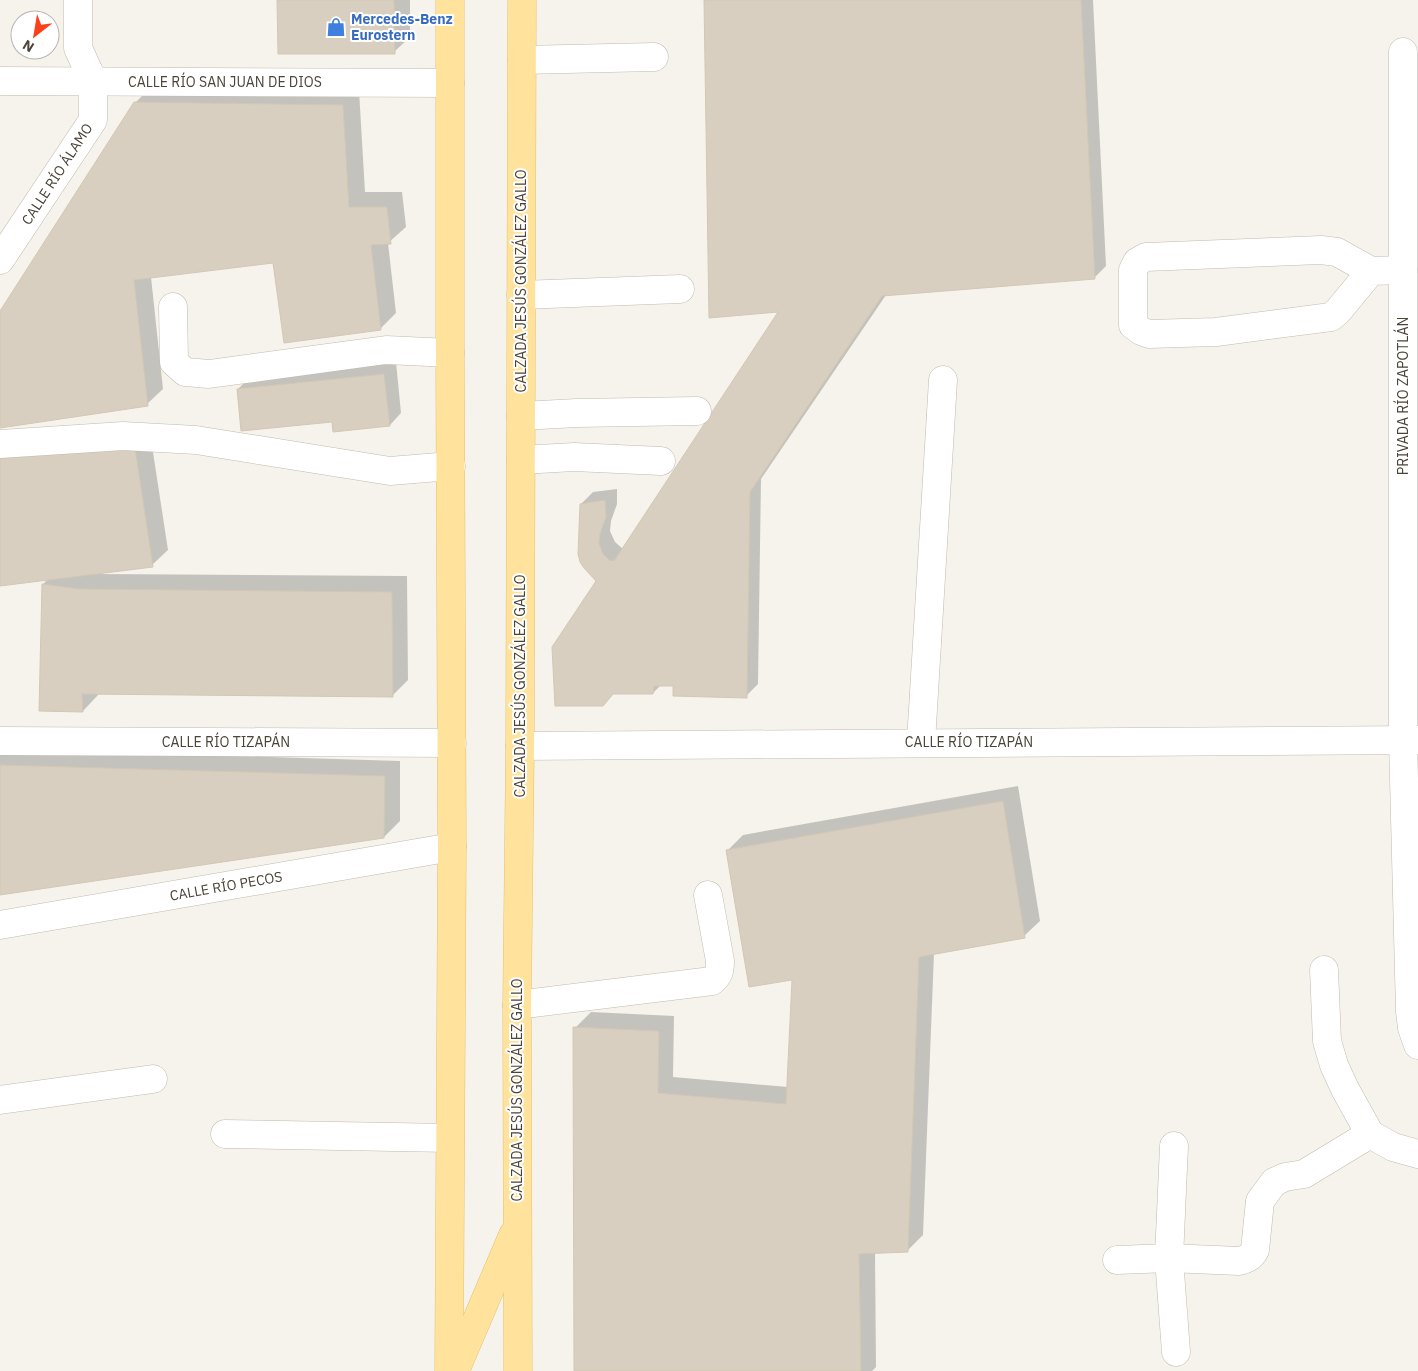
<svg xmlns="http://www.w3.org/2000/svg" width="1418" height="1371" viewBox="0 0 1418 1371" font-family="'IBM Plex Sans',sans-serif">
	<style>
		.shadow { fill: #0003 }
		.building { fill: #d8cfc1; stroke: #d3c7b4 }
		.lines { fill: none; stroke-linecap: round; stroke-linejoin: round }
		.minor-casing { stroke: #c2bbae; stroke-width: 29 }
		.major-casing { stroke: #e6c16a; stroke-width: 29 }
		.minor { stroke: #fff; stroke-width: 28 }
		.major { stroke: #ffe39c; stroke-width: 28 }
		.labels { text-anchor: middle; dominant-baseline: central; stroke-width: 4; stroke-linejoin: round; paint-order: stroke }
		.shop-label { font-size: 14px; font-weight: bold; fill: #366cbe; stroke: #fff; text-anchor: start }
		.street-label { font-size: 14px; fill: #4b4439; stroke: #fff }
	</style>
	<rect width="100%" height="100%" fill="#f6f3ec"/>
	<g class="shadow">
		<polygon points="279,0 410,0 410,37 394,52"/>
		<polygon points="705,0 1093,0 1106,266 1094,278 886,295 761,479 758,684 746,696 675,685 661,685 653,693 614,693 603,705 598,581 581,504 593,492 617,489 617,504 611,521 610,531 615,542 623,549 780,310"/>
		<polygon points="151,87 359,90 365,192 402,192 406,227 388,243 396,313 380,329 274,261 151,277 163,389 147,404 0,427 0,313 135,103"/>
		<polygon points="396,362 401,413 390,425 333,420 238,389 250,377"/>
		<polygon points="149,426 168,550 152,565 95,573 96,574 407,576 408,680 392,696 98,693 98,695 83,711 43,584 49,578 0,584 0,444"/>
		<polygon points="2,749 400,761 400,821 384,837 0,893 0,751"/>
		<polygon points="1018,786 1040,921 1024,936 934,953 923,1235 907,1251 875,1252 876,1367 872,1371 599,1371 575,1028 591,1012 674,1016 673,1077 788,1087 794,978 727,851 743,835"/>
	</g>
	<g class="building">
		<polygon points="277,0 394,0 395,54 278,54"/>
		<polygon points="704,0 1081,0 1095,279 882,296 750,492 747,698 673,696 673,686 654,686 653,694 613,694 603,706 555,706 552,647 596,581 584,568 580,562 578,554 580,504 605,500 606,517 600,534 599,543 603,554 609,560 614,561 778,312 709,318"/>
		<polygon points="134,102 343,105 349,207 387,207 391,244 371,245 381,330 284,343 273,263 134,280 148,406 0,428 0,311"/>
		<polygon points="384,374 390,426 333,432 332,422 241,431 237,389"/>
		<polygon points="134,441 153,567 0,586 0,458"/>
		<polygon points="42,584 80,589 392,592 393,697 82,694 83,712 39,711"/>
		<polygon points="0,765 385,776 384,838 0,895"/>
		<polygon points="1003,801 1025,938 919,957 908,1252 859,1254 861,1371 574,1371 573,1027 659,1031 658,1093 786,1104 792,980 749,987 726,850"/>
	</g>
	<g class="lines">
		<g class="minor-casing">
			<g id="minor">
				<polyline points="1403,52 1403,740 1410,1011 1412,1028 1418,1045"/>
				<polyline points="522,60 654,57"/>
				<polyline points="0,81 450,83"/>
				<polyline points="0,260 93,120 93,81 78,48 78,0"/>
				<polyline points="1371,271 1337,252 1321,250 1146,257 1137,262 1133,270 1133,325 1141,331 1149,334 1216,332 1331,317 1338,311 1371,271 1403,270"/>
				<polyline points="521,295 680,289"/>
				<polyline points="173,307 174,362 185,372 209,374 386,350 450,353"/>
				<polyline points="521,416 577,413 697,411"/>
				<polyline points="0,444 123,436 196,440 390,471 451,466"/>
				<polyline points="521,460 574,457 661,461"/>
				<polyline points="0,741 452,743"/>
				<polyline points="921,742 943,380"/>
				<polyline points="520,746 1418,740"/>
				<polyline points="0,925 452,847"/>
				<polyline points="1324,970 1327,1041 1334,1065 1345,1089 1370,1134 1393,1147 1418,1154"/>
				<path d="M517,1005l195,-24c7,-6 8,-10 8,-20l-12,-66"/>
				<polyline points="0,1100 153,1079"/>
				<polyline points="225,1134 450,1138"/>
				<polyline points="1174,1146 1169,1258 1176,1352"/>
				<path d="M1117,1260l52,-2 70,3c8,-2 12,-4 16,-11l5,-49 14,-19 11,-5 19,-3 66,-40"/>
			</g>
		</g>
		<g class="major-casing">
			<g id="major">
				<polyline points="449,1371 452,847 450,353 450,0"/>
				<polyline points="455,1371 513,1235"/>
				<polyline points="518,1371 517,1005 520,746 522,0"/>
			</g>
		</g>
		<use href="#minor" class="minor"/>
		<use href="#major" class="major"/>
	</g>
	<defs>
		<g id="shop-bare" transform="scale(1.5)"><path d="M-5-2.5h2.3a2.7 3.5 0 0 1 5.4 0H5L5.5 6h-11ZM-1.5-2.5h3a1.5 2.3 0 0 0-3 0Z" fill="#3f7fe0" stroke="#fff" stroke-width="2.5" paint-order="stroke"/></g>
	</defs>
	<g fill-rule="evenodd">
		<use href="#shop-bare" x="336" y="27"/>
	</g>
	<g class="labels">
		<g class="shop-label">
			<text x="351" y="19">Mercedes-Benz<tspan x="351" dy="16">Eurostern</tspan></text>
		</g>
		<g class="street-label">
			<text x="225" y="82">CALLE RÍO SAN JUAN DE DIOS</text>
			<text transform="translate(57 174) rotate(-57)">CALLE RÍO ÁLAMO</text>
			<text transform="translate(521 281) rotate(-90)">CALZADA JESÚS GONZÁLEZ GALLO</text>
			<text transform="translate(1403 396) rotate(-90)">PRIVADA RÍO ZAPOTLÁN</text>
			<text transform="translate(520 686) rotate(-90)">CALZADA JESÚS GONZÁLEZ GALLO</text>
			<text x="226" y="742">CALLE RÍO TIZAPÁN</text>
			<text x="969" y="742">CALLE RÍO TIZAPÁN</text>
			<text transform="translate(226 886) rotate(-10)">CALLE RÍO PECOS</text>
			<text transform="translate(517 1090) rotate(-90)">CALZADA JESÚS GONZÁLEZ GALLO</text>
		</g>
	</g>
	<g transform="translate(35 35) rotate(211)"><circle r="24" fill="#ffffff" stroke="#b7b4b0"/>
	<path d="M0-4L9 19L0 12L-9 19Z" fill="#fc3f1d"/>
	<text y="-8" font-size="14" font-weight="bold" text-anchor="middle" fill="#4b4439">N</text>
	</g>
</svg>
